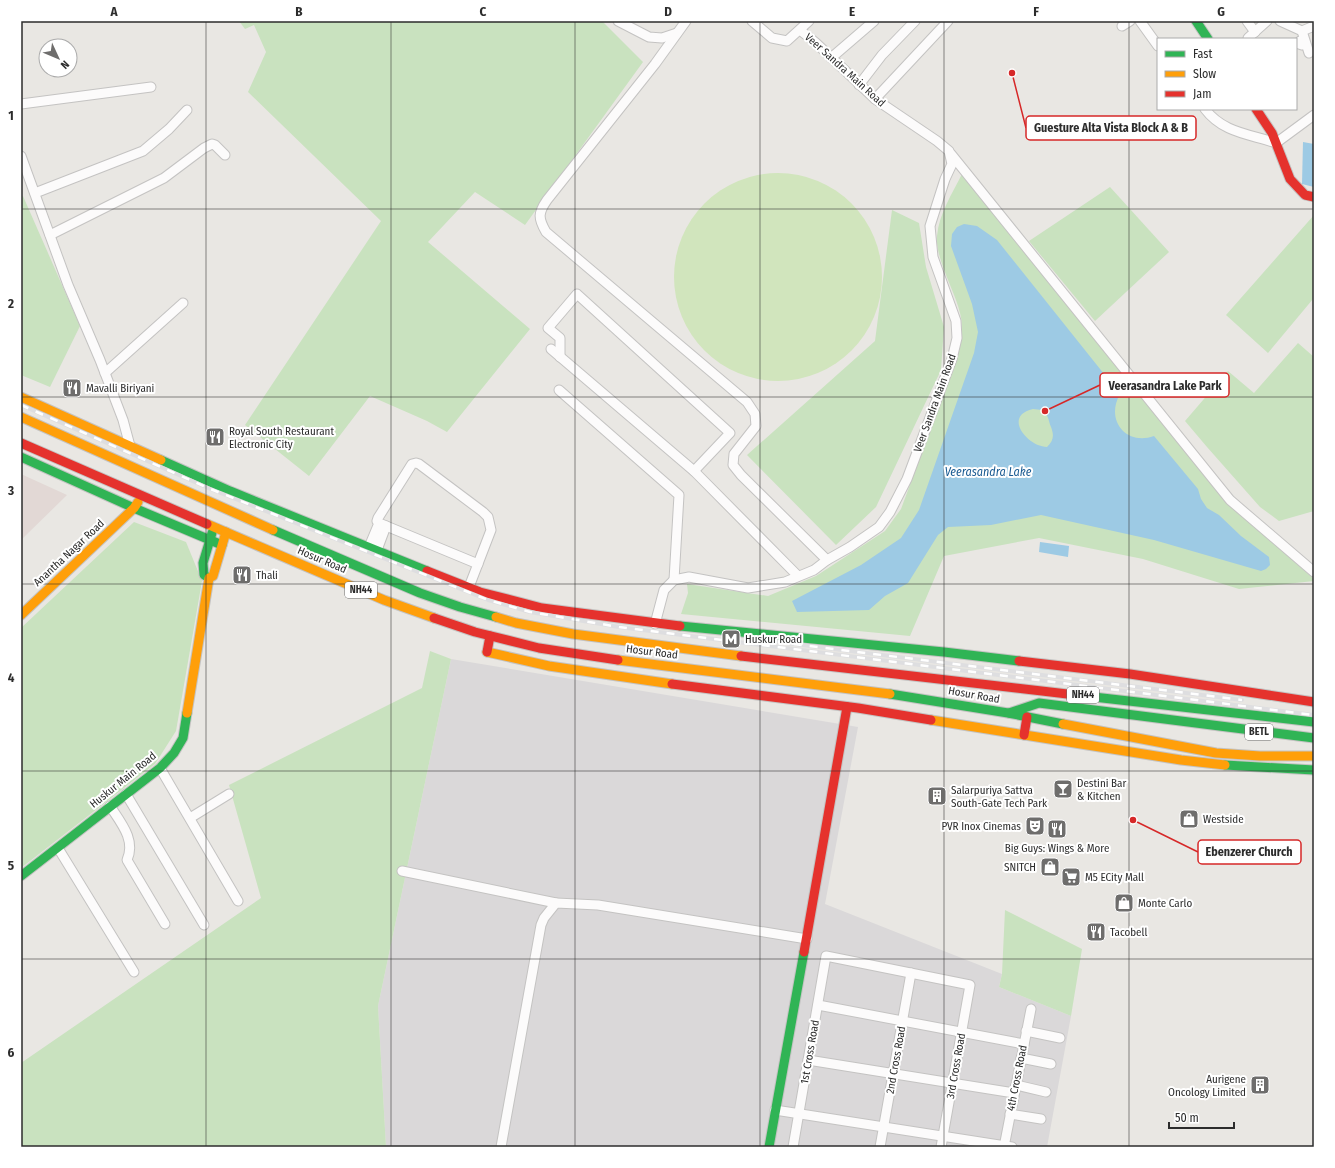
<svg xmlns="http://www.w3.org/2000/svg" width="1335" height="1168" viewBox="0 0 1335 1168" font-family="'Fira Sans Condensed',sans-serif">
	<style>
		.industrial { fill: #dad8d9 }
		.medical { fill: #e2d8d5 }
		.green { fill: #c9e2bf }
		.pitch { fill: #d1e5bd }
		.water { fill: #9dcae4; fill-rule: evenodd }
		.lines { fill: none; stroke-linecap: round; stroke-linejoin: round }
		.street-casing { stroke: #c4c3c2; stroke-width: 11 }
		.fast-casing { stroke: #c4c3c2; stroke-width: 11 }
		.slow-casing { stroke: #c4c3c2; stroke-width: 11 }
		.jam-casing { stroke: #c4c3c2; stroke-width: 11 }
		.street { stroke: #fcfbfb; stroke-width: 9 }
		.fast { stroke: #30b455; stroke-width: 9 }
		.slow { stroke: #ff9f0a; stroke-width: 9 }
		.jam { stroke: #e5322d; stroke-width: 9 }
		.rail-casing { stroke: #dedee0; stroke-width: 4 }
		.rail { stroke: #fff; stroke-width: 2.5; stroke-dasharray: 8; stroke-linecap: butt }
		.grid { fill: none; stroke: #2c2c2c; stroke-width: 1; stroke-opacity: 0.55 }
		.labels { text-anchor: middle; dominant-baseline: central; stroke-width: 4; stroke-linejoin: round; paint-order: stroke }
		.shield { fill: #fff; stroke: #6b6b6b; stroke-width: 1 }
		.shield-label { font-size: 10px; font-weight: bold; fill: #2c2c2c }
		.street-label { font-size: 11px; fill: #2c2c2c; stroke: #fff }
		.poi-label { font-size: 11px; fill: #2c2c2c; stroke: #fff; text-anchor: start }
		.water-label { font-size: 12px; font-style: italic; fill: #1a5b92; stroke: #fff }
		.leader { fill: none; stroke: #d62828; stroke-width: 1.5 }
		.callout-dot { fill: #d62828; stroke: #fff; stroke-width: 1.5 }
		.callout { fill: #fff; stroke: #d62828; stroke-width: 1.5 }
		.callout-label { font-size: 12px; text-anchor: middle; font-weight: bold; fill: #2c2c2c }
		.neatline { fill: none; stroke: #2c2c2c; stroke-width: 1.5 }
		.grid-label { font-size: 13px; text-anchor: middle; font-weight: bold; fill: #2c2c2c }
	</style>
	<rect width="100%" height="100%" fill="#e9e7e3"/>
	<polygon class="industrial" points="451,659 858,727 825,904 1002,974 999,987 1071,1016 1047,1147 386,1147 378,1006"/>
	<polygon class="medical" points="21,474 67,495 21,540"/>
	<g class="green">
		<polygon points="239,21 602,21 643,62 525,225 475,192 428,242 530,329 447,432 427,421 370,396 309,476 245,425 381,221 248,92 266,52 254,25 245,29"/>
		<path d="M962,174l292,352 60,53v2l-75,8 -96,-30 -104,-21 -95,18 -34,80 -229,-22 7,-21 -1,-9 81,12 48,-20 69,-45 16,-22 56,-151c4,-15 7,-30 3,-45 -5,-22 -25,-55 -23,-77 2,-22 15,-42 25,-62z"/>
		<polygon points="1110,187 1169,252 1095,321 1029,241"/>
		<polygon points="23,196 80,326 50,387 21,375 21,197"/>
		<polygon points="892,210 919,223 926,267 944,327 941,370 876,507 836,545 747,455 875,341"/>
		<polygon points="1314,215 1314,299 1313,299 1268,353 1226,315"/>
		<polygon points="1298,343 1314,357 1314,511 1279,521 1260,507 1207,447 1185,421 1228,371 1254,393"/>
		<polygon points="134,522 186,542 202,581 176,731 155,764 21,868 21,628"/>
		<polygon points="430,651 451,659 378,1006 386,1147 21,1147 21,1063 261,898 229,785 422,688"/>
		<polygon points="1005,910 1082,949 1071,1016 999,987 1002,974"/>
	</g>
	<circle class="pitch" cx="778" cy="277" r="104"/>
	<g class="water">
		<polygon points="1303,142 1314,144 1314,187 1302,184"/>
		<path d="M964,224l13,2 20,14 123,154c-15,26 6,52 34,42l44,53 3,10 6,9 12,7 22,21 28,21 1,8 -4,4 -5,2 -107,-31 -113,-25 -50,10 -43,2 -10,8 -30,48 -23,13 -16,14 -72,2 -5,-11 69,-36 40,-27 18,-28 55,-157 4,-21 -6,-28 -21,-58 1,-12 5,-7zM1033,409l9,1c7,5 6,10 9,17 3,8 3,13 -4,20 -19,0 -45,-31 -14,-38z"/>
		<polygon points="1040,542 1069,546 1068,557 1039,552"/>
	</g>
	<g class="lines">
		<g class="street-casing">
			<g id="street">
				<polyline points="618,21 649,37 662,38 677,33"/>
				<path d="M686,21l-31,43 -108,136c-9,13 -9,18 -1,32l201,170 8,12 1,12 -22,28 -1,11 8,10 86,85"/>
				<polyline points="752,21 772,38 787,41 809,21"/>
				<polyline points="1140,21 1158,46"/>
				<polyline points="1247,21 1255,32"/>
				<polyline points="1280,21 1302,31 1314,26"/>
				<polyline points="1122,26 1130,21"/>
				<polyline points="1302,31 1309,53"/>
				<polyline points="1248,38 1267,21"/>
				<polygon points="1300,41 1302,42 1302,45 1299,44"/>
				<polyline points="831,58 874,21"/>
				<polyline points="859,85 882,55 915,21"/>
				<polyline points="875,99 948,21"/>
				<polyline points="21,104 151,87"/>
				<path d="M1205,109c18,24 45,25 71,34l38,-28"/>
				<polyline points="951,154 1230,500 1314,572"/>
				<polyline points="21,156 68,285 100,360 123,420 130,446"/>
				<polyline points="35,193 143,151 169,129 187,110"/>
				<polyline points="50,235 164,178 204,148 212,144 215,145 225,155"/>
				<polyline points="551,349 694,471 798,576"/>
				<polyline points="560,357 560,338 548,328 577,294 730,433 694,471"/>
				<polyline points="105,373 183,303"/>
				<polyline points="559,390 679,495 674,580"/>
				<polyline points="379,523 478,564"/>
				<polyline points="369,547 379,523 377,521 378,518 412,464 416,463 419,464 483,512 488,517 491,530 469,587"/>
				<polyline points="377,550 386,526"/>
				<polyline points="655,624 664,590 674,580 689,577 748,588 785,582 814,570 827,560 850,547 879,527 890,512 907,479 952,359 957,338 956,321 933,257 930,226 945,179 952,164 949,151 937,141 875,99 816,43 800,30"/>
				<polyline points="160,768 238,901"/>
				<polyline points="126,794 204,925"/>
				<path d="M110,806c11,17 26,34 17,54l38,64"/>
				<polyline points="190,818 229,794"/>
				<polyline points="58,848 134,972"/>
				<polyline points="402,871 556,903"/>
				<polyline points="818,1005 1024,1044"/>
				<polyline points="1026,1031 1060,1038"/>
				<polyline points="1021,1058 1051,1064"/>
				<polyline points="808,1060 1014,1093"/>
				<polyline points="1016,1085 1046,1092"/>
				<polyline points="775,1110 1012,1147"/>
				<polyline points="1010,1114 1041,1119"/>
				<polyline points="501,1147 541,925 544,918 556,903 598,905 807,939"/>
				<polyline points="793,1147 826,956 970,985 941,1147"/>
				<polyline points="880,1147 911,973"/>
				<polyline points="1004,1147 1031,1009"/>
			</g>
		</g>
		<g class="fast-casing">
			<g id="fast">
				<polyline points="1196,21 1208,39"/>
				<polyline points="21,457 134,508 222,545"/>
				<polyline points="161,460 230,491 427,571"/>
				<polyline points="273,530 420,593 460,607 496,617"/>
				<polyline points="209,578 204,575 203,563 212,533"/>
				<polyline points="680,626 944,652 1019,661"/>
				<polyline points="890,694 1008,713 1063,724"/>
				<polyline points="1076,695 1314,722"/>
				<polyline points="1009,713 1039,703 1314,738"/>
				<polyline points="1225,765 1314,770"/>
				<polyline points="21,876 160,768 174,753 183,738 187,713"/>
				<polyline points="769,1147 804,952"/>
			</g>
		</g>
		<g class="slow-casing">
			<g id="slow">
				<polyline points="21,397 161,460"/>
				<polyline points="21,417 273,530"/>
				<polyline points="207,524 384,600 434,618"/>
				<polyline points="21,615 134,508 138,502"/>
				<polyline points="496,617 516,623 573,634 741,656"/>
				<polyline points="487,652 549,666 672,684"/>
				<polyline points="618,660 890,694"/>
				<polyline points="187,713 209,578 213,576 226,532"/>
				<polyline points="931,720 1181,760 1225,765"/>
				<polyline points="1063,724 1216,753 1260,756 1314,756"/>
			</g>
		</g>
		<g class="jam-casing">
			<g id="jam">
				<polyline points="1256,109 1272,133 1290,179 1305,195 1314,197"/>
				<polyline points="21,443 207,524"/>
				<polyline points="427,571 480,592 542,608 680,626"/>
				<polyline points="434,618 475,632 539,648 618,660"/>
				<polyline points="487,652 490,636"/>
				<polyline points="741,656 1076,695"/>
				<polyline points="1019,661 1130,674 1314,702"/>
				<polyline points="672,684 858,708 931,720"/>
				<polyline points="1024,735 1027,717"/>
				<polyline points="804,952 847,707"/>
			</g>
		</g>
		<use href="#street" class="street"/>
		<use href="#fast" class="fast"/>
		<use href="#slow" class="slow"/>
		<use href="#jam" class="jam"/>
		<g class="rail-casing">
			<g id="rail">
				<polyline points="21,405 208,488 488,600 530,612 619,627 1314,715"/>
				<polyline points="762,640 1242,700"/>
			</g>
		</g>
		<use href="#rail" class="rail"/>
	</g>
	<path class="grid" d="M206,21v1126M391,21v1126M575,21v1126M760,21v1126M944,21v1126M1129,21v1126M21,209h1293M21,397h1293M21,584h1293M21,771h1293M21,959h1293"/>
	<defs>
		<g id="restaurant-square" transform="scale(1)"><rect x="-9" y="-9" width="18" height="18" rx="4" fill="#6e6d6c" stroke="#fff"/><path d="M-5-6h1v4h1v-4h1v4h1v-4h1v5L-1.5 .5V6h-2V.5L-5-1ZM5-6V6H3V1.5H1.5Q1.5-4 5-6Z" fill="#fff"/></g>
		<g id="metro-square" transform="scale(1)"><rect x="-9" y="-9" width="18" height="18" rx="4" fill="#6e6d6c" stroke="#fff"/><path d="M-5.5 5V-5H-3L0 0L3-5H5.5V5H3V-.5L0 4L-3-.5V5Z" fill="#fff"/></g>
		<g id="bar-square" transform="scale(1)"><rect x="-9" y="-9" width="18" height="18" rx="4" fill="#6e6d6c" stroke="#fff"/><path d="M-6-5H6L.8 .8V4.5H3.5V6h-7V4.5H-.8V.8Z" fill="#fff"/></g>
		<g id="building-square" transform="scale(1)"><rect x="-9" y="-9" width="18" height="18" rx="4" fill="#6e6d6c" stroke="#fff"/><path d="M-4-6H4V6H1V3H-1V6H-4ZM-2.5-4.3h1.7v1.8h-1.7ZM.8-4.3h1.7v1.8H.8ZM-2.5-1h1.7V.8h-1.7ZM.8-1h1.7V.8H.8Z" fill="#fff"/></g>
		<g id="shop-square" transform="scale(1)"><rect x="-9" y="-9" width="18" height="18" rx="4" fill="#6e6d6c" stroke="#fff"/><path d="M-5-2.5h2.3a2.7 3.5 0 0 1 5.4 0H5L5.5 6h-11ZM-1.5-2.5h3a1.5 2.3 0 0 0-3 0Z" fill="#fff"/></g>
		<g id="theatre-square" transform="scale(1)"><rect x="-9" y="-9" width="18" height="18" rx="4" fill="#6e6d6c" stroke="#fff"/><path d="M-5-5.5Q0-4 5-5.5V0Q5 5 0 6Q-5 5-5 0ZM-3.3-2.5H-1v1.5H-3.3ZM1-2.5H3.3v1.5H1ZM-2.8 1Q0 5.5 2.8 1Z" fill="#fff"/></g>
		<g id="supermarket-square" transform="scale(1)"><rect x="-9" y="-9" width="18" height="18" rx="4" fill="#6e6d6c" stroke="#fff"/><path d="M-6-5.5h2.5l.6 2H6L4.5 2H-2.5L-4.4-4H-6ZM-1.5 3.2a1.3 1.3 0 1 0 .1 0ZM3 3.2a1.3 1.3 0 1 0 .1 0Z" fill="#fff"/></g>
	</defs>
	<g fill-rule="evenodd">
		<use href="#restaurant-square" x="72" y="388"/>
		<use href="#restaurant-square" x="215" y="437"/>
		<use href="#restaurant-square" x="242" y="575"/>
		<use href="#metro-square" x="731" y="639"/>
		<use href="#bar-square" x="1063" y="789"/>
		<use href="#building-square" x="937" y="796"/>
		<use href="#shop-square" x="1189" y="819"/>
		<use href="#theatre-square" x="1035" y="826"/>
		<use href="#restaurant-square" x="1057" y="829"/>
		<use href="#shop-square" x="1050" y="867"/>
		<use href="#supermarket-square" x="1071" y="877"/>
		<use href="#shop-square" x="1124" y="903"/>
		<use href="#restaurant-square" x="1096" y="932"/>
		<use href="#building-square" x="1260" y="1085"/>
	</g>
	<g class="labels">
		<g class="shield">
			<rect x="345" y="582" width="32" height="16" rx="3"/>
			<rect x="1067" y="687" width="32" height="16" rx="3"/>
			<rect x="1245" y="724" width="28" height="16" rx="3"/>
		</g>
		<g class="shield-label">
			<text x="361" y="590">NH44</text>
			<text x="1083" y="695">NH44</text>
			<text x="1259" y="732">BETL</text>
		</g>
		<g class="street-label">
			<text transform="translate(845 70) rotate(42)">Veer Sandra Main Road</text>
			<text transform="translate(935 403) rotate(-70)">Veer Sandra Main Road</text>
			<text transform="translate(69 553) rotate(-43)">Anantha Nagar Road</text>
			<text transform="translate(322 560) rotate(23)">Hosur Road</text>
			<text transform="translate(652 652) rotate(7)">Hosur Road</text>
			<text transform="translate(974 695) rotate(10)">Hosur Road</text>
			<text transform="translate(123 780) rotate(-39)">Huskur Main Road</text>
			<text transform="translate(810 1052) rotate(-80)">1st Cross Road</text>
			<text transform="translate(896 1060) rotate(-80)">2nd Cross Road</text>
			<text transform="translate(956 1066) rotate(-80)">3rd Cross Road</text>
			<text transform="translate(1017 1078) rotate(-79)">4th Cross Road</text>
		</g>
		<g class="poi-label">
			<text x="86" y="388">Mavalli Biriyani</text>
			<text x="229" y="431">Royal South Restaurant<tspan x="229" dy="13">Electronic City</tspan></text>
			<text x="256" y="575">Thali</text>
			<text x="745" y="639">Huskur Road</text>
			<text x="1077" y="783">Destini Bar<tspan x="1077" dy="13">&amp; Kitchen</tspan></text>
			<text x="951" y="790">Salarpuriya Sattva<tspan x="951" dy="13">South-Gate Tech Park</tspan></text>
			<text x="1203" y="819">Westside</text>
			<text x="1021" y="826" text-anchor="end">PVR Inox Cinemas</text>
			<text x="1057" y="848" text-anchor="middle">Big Guys: Wings &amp; More</text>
			<text x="1036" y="867" text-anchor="end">SNITCH</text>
			<text x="1085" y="877">M5 ECity Mall</text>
			<text x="1138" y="903">Monte Carlo</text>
			<text x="1110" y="932">Tacobell</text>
			<text x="1246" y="1079" text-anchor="end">Aurigene<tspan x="1246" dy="13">Oncology Limited</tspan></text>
		</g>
		<g class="water-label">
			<text x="988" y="472">Veerasandra Lake</text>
		</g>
	</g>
	<path class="leader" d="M1012 73L1026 128M1045 411L1100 385M1133 820L1198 852"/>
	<g class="callout-dot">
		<circle cx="1012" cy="73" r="4"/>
		<circle cx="1045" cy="411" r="4"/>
		<circle cx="1133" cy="820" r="4"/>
	</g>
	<g class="callout">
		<rect x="1026" y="116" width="170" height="24" rx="4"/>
		<rect x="1100" y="373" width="129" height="24" rx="4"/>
		<rect x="1198" y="840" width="103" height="24" rx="4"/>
	</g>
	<g class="callout-label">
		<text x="1111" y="132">Guesture Alta Vista Block A &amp; B</text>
		<text x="1165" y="390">Veerasandra Lake Park</text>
		<text x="1249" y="856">Ebenzerer Church</text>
	</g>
	<rect width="1335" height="1168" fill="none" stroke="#ffffff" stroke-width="44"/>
	<rect x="1157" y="38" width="140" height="72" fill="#ffffff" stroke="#ababab"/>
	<rect x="1165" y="51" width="20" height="6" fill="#30b455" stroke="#ababab"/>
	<text x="1193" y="58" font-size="12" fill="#2c2c2c">Fast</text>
	<rect x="1165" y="71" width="20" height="6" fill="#ff9f0a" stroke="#ababab"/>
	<text x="1193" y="78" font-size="12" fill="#2c2c2c">Slow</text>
	<rect x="1165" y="91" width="20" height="6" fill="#e5322d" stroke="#ababab"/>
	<text x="1193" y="98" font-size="12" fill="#2c2c2c">Jam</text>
	<g transform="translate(58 58) rotate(134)"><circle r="19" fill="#ffffff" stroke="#ababab"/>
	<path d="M0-3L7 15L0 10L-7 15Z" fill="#6e6d6c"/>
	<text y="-6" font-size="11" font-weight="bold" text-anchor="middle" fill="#2c2c2c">N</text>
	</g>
	<path d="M1169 1122v6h65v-6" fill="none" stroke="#2c2c2c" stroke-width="2"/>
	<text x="1175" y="1122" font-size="12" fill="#2c2c2c" stroke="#ffffff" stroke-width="3" paint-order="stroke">50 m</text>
	<rect x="22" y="22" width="1291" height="1124" class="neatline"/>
	<g class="grid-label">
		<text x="114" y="16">A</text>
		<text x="299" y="16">B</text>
		<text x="483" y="16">C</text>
		<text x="668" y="16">D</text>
		<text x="852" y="16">E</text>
		<text x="1036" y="16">F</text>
		<text x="1221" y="16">G</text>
		<text x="11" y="120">1</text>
		<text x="11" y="308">2</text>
		<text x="11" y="495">3</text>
		<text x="11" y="682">4</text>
		<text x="11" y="870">5</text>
		<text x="11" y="1057">6</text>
	</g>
</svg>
